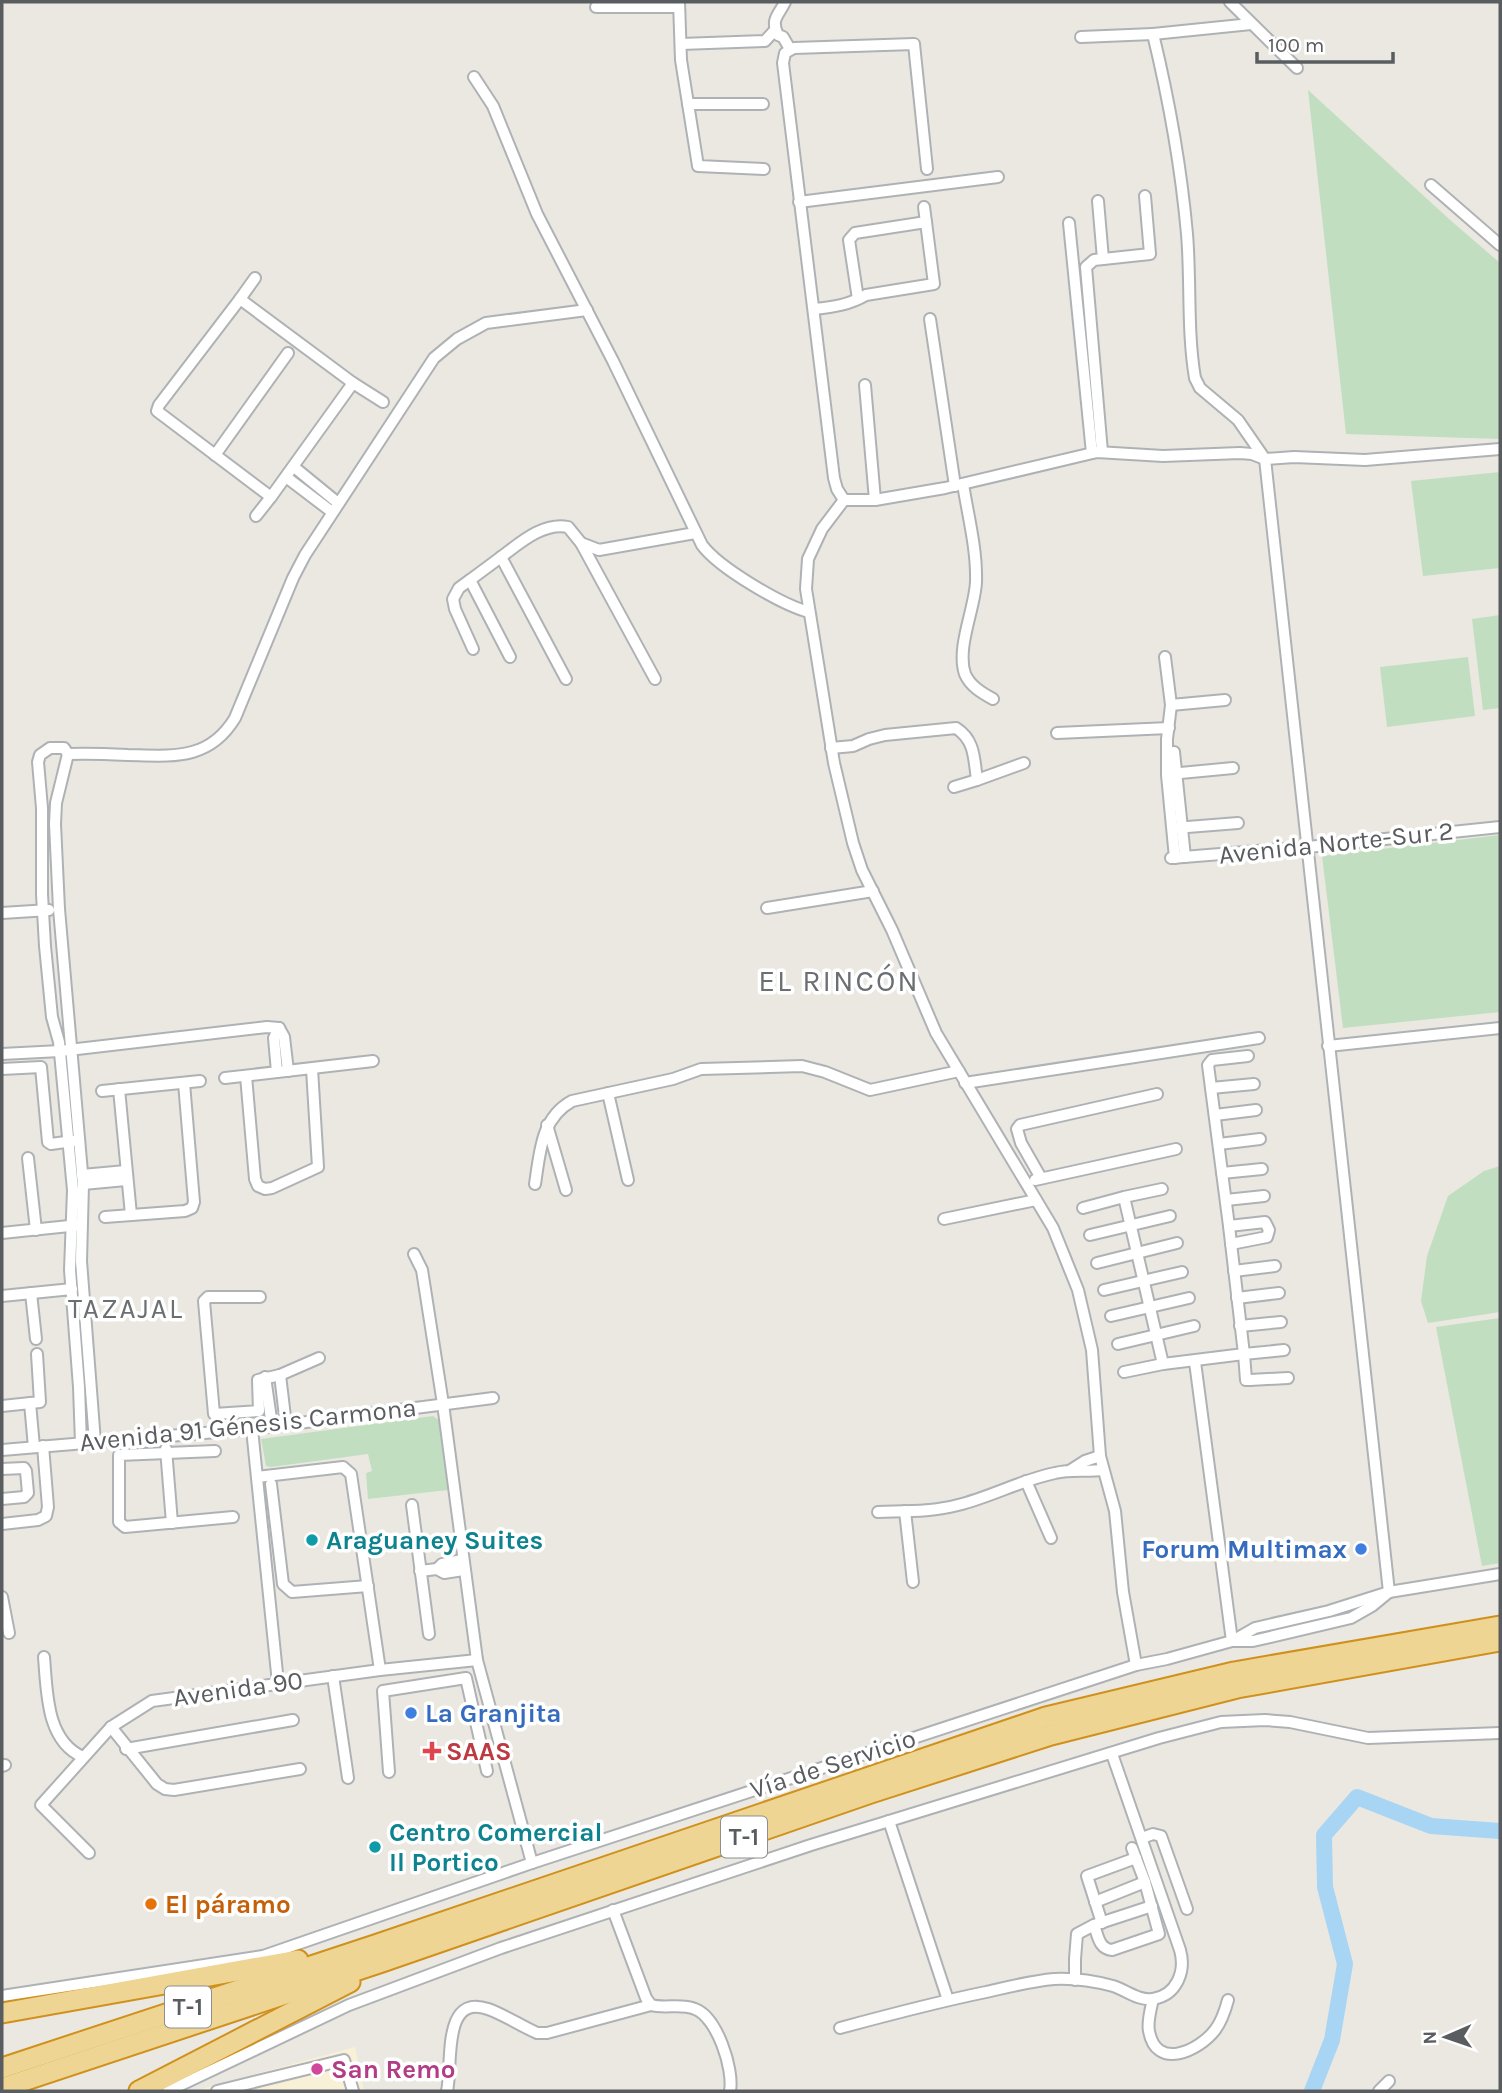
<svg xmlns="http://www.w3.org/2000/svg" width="1502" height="2093" viewBox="0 0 1502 2093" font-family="Karla,sans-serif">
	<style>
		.commercial { fill: #f9f0d8 }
		.green { fill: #c1dfc0 }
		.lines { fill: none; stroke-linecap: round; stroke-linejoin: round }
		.river { stroke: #a8d5f3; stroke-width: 16 }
		.street-casing { stroke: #afb2b5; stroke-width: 14 }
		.highway-casing { stroke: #d0911c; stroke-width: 23 }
		.street { stroke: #fff; stroke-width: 10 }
		.highway { stroke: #efd594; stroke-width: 19 }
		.culture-dot { fill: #0f9aa8; stroke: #fff; stroke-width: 2.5 }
		.shop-dot { fill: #3f7fe0; stroke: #fff; stroke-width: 2.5 }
		.health-dot { fill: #e0444e; stroke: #fff; stroke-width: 2.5 }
		.food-dot { fill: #e8710a; stroke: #fff; stroke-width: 2.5 }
		.hotel-dot { fill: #d1479c; stroke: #fff; stroke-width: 2.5 }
		.labels { text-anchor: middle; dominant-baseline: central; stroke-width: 7; stroke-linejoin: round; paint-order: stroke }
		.shield { fill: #fff; stroke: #8c8e90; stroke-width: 2 }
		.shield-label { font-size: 24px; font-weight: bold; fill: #5a5d60 }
		.street-label { font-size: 26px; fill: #5a5d60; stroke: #fff }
		.culture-label { font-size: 26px; font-weight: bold; fill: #0d838f; stroke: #fff; text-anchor: start }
		.shop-label { font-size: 26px; font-weight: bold; fill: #366cbe; stroke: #fff; text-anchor: end }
		.health-label { font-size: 26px; font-weight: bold; fill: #be3a42; stroke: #fff; text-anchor: start }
		.food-label { font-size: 26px; font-weight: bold; fill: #c56008; stroke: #fff; text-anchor: start }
		.hotel-label { font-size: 26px; font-weight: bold; fill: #b23c85; stroke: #fff; text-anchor: start }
		.neighbourhood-label { font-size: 28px; letter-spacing: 2px; fill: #6b6f72; stroke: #fff }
		.quarter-label { font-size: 30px; letter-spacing: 2px; fill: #6b6f72; stroke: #fff }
	</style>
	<rect width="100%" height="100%" fill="#eae8e1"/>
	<polygon class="commercial" points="355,2047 364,2091 194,2091"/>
	<g class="green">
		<polygon points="1308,90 1449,219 1500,263 1500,439 1346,434"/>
		<polygon points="1500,472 1500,568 1423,576 1411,481"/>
		<polygon points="1500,615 1500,708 1483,710 1472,619"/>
		<polygon points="1468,657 1475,716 1387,727 1380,667"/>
		<polygon points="1500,835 1500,1012 1343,1028 1322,856"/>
		<polygon points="1500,1166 1500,1312 1428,1323 1421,1301 1427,1256 1448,1196 1484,1171"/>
		<polygon points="1500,1318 1500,1563 1482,1566 1436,1327"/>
		<polygon points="433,1416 440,1421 448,1490 368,1499 366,1473 372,1471 368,1454 271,1467 266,1466 261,1439"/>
	</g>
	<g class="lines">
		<polyline class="river" points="1312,2091 1332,2040 1345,1964 1325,1887 1324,1835 1357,1797 1431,1826 1500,1831"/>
		<g class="street-casing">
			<g id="street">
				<polyline points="679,2 681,60 698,166 764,169"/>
				<path d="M785,2c-6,13 -15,17 -7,33l5,2 7,12"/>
				<polyline points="1230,2 1297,68"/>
				<polyline points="596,7 679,7"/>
				<polyline points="1153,34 1251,24"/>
				<path d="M1081,37l72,-3c16,66 28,133 34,200 4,48 0,97 8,144l5,10 38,32 27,39 124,1133"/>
				<polyline points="681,44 765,41 775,30"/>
				<path d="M474,77l19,29 44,108 76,147 89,184c17,23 80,60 107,67"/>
				<polyline points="688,104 763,104"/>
				<polyline points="1431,185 1500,245"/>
				<polyline points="1098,201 1103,259"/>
				<polyline points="799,202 998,177"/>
				<polyline points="924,207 926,222"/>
				<polyline points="1069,223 1092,453"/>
				<polygon points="240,299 353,383 271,497 157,411 159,405"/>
				<polyline points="240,299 255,278"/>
				<path d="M814,309c19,-2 35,-4 52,-14l68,-11 -8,-62 -71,11 -6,7 9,59"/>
				<polyline points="930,319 955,486"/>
				<polyline points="353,383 383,402"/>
				<polyline points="865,385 875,500"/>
				<polyline points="1102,452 1086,267 1094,260 1150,254 1145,196"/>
				<polyline points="215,455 288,353"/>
				<polyline points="294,467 338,503"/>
				<polyline points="286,477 332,512"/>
				<path d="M963,484c5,32 14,65 13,98 -1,26 -20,66 -11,92 5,12 17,19 28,25"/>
				<polyline points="844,500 837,489 834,478 783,63 785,53 794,48 914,44 927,169"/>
				<polyline points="256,516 271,497"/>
				<polyline points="581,543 655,679"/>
				<polyline points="501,557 470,580 510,657"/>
				<polyline points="470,580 459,588 453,599 455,609 473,649"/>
				<polyline points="1165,657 1171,705 1167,739 1167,775 1175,858"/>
				<path d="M566,679l-65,-122c19,-14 42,-35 67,-30l13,16 18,7 96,-17"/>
				<polyline points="1171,705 1225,700"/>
				<polyline points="1057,733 1169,728"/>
				<path d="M831,748l22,-2 16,-7 16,-4 71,-7c19,12 18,31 21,52l47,-17"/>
				<polyline points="1174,752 1185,857"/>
				<path d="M68,754c20,-1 40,0 60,1 44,1 81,6 107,-37l58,-140 12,-23 129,-197 23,-19 29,-16 101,-13"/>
				<polyline points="1170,774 1233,768"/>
				<polyline points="954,787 977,780"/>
				<polyline points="1175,828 1238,823"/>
				<polyline points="1171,858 1308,847 1500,827"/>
				<polyline points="767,908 873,891"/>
				<polyline points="2,913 49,910"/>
				<polyline points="279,1028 284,1037 288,1071"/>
				<polyline points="1328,1046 1500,1028"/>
				<polyline points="2,1054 60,1051 267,1027 279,1028"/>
				<polyline points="2,1069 41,1067 48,1142 51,1144 73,1141"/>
				<polyline points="277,1072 274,1038 279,1028"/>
				<polyline points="246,1076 255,1179 258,1186 265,1189 272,1188 318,1167 312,1069"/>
				<polyline points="225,1078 373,1061"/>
				<polyline points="965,1083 1259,1038"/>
				<polyline points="1211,1088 1254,1084"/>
				<polyline points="119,1089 131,1215"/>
				<polyline points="102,1091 200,1081"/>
				<polyline points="608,1093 628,1180"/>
				<polyline points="1215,1115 1256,1110"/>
				<polyline points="547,1125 566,1190"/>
				<polyline points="1219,1144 1260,1139"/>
				<polyline points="28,1158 36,1230"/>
				<polyline points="1222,1173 1262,1169"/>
				<polyline points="82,1175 126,1171"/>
				<polyline points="1041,1178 1021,1143 1017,1129 1020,1125 1157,1094"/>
				<polyline points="1035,1180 1176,1149"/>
				<polyline points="83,1184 126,1180"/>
				<path d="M535,1184c5,-32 6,-66 37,-83l101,-22 28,-10 101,-3 23,6 45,18 89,-19"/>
				<polyline points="1124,1197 1163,1364 1244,1354 1229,1226 1208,1065 1212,1060 1248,1056"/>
				<polyline points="1226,1200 1264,1196"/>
				<polyline points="1083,1208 1124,1197 1162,1189"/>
				<polyline points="105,1217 185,1211 192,1208 194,1202 184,1083"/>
				<polyline points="944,1219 1036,1200"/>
				<polyline points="1229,1226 1265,1222 1269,1230 1267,1237 1231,1244"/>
				<polyline points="2,1233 79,1225"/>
				<polyline points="1090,1235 1170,1216"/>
				<polyline points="414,1254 422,1270 443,1404 477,1660 532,1863"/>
				<polyline points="1097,1263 1177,1243"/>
				<polyline points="1234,1271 1275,1266"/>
				<polyline points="1104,1290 1182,1272"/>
				<polyline points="31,1293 36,1339"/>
				<polyline points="2,1296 72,1289"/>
				<polyline points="260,1297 208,1297 204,1301 214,1414 259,1411 258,1380 280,1375 319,1358"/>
				<polyline points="1237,1298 1279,1293"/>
				<polyline points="1111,1316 1189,1298"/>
				<polyline points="1240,1326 1281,1322"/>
				<polyline points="1118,1344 1194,1326"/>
				<polyline points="1284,1350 1244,1354 1246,1380 1250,1380 1288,1378"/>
				<polyline points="1195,1362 1232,1641"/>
				<polyline points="1124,1372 1163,1364"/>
				<polyline points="280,1375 286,1425"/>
				<polyline points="265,1377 272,1426"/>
				<polyline points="30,1403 34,1447"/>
				<polyline points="2,1406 40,1402 37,1354"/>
				<polyline points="252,1429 278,1683"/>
				<polyline points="81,1443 79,1387 70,1270 73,1190 59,1042 52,1017 45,946 42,894 42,808 38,762 40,755 50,748 64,748 68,754 56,803 55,824 59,909 83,1184 81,1261 95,1442"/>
				<polyline points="166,1449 172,1523"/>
				<polyline points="2,1450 252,1429 493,1398"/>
				<polyline points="215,1451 119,1455 119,1522 125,1527 233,1517"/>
				<polyline points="2,1469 24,1468 26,1471 28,1493 24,1497 2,1499"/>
				<polyline points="1071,1470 1085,1461 1100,1456"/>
				<polyline points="257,1477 343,1467 351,1474 380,1670"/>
				<polyline points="1026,1481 1051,1538"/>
				<polyline points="271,1484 283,1584 292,1592 368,1586"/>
				<polyline points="412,1505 429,1634"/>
				<polyline points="905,1511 913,1582"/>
				<path d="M878,1512c27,-1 54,0 80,-7 33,-8 63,-25 97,-32 16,-4 31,-1 48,-3"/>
				<polyline points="2,1524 38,1520 46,1516 48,1507 43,1446"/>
				<polyline points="437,1569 442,1564 462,1560"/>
				<polyline points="420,1571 437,1569 444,1573 463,1570"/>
				<polyline points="2,1597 9,1633"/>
				<polyline points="1234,1640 1255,1628 1329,1611 1389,1592 1500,1574"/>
				<path d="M44,1657c3,35 2,84 39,100"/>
				<polyline points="1136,1665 1123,1592 1115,1511 1100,1456 1092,1350 1078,1290 1053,1228 936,1033 892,930 862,870 853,843 834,763 806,589 808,559 822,529 844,500 875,500 945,488 1097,452 1163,456 1240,453 1252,454 1265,459 1294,457 1365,460 1500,449"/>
				<polyline points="333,1676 348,1778"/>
				<polyline points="111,1727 157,1784 165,1789 174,1790 300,1769"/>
				<polyline points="126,1749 293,1720"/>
				<polyline points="2,1766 5,1765"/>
				<polyline points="389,1772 383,1691 466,1678 487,1771"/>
				<polyline points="889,1821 948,2000"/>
				<polyline points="1142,1838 1153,1834 1161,1836 1187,1909"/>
				<polyline points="89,1853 41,1805 111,1727 152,1701 380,1670 477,1660"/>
				<polyline points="1095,1902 1145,1882"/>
				<path d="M613,1910l33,88 5,7c14,4 30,-2 44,4 22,8 39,60 35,82"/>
				<polyline points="1102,1923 1087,1876 1136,1858"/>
				<path d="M1094,1925c4,11 5,24 18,25l47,-16 -14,-52 -13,-34"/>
				<polyline points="1075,1980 1075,1959 1077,1934 1094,1925 1152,1906"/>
				<polyline points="2,1996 263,1956 532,1863 1136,1665 1167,1659 1232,1641 1253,1641 1351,1618 1372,1606 1389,1592"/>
				<path d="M1153,1999c-2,9 -6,23 -4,32 7,40 50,20 66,-1 7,-9 10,-19 13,-30"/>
				<path d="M840,2028c48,-13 97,-26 146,-36 22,-5 45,-11 68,-13 20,-1 40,2 59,7 13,4 25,15 40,13 24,-4 33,-28 27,-49l-68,-196"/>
				<polyline points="168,2091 349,2005 501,1948 811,1845 1159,1738 1221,1722 1265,1720 1290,1722 1368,1738 1500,1733"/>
				<polyline points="217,2091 344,2060 353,2091"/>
				<path d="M447,2091c6,-25 -6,-98 41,-82 17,6 33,17 49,24h10l104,-28"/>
				<polyline points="1379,2091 1389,2081"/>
			</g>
		</g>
		<g class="highway-casing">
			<g id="highway">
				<polyline points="2,2013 298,1960"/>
				<polyline points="2,2068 375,1945 1046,1717 1234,1672 1500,1626"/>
				<polyline points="2,2088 382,1962 871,1793 1051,1735 1237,1688 1500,1641"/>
				<polyline points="139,2091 350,1982"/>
			</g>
		</g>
		<use href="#street" class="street"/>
		<use href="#highway" class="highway"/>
	</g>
	<g class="culture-dot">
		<circle cx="312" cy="1540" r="7"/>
		<circle cx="375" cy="1847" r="7"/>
	</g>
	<g class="shop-dot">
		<circle cx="1361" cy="1549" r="7"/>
		<circle cx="411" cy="1713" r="7"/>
	</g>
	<path class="health-dot" d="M428.5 1740.5h7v7h7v7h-7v7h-7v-7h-7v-7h7z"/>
	<circle class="food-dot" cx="151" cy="1904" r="7"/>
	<circle class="hotel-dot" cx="317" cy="2069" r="7"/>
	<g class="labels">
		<g class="shield">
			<rect x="721" y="1816.5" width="46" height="41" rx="5"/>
			<rect x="165" y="1986.5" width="46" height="41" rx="5"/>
		</g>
		<g class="shield-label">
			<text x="744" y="1837">T-1</text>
			<text x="188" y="2007">T-1</text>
		</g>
		<g class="street-label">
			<text transform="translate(1336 843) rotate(-6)">Avenida Norte-Sur 2</text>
			<text transform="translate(248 1425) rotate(-6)">Avenida 91 Génesis Carmona</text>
			<text transform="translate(238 1689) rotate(-8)">Avenida 90</text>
			<text transform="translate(833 1764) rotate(-18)">Vía de Servicio</text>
		</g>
		<g class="culture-label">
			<text x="326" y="1540">Araguaney Suites</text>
			<text x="389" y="1832">Centro Comercial<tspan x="389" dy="30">Il Portico</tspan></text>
		</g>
		<g class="shop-label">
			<text x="1347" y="1549">Forum Multimax</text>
			<text x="425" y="1713" text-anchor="start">La Granjita</text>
		</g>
		<g class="health-label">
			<text x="446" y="1751">SAAS</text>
		</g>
		<g class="food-label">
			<text x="165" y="1904">El páramo</text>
		</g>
		<g class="hotel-label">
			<text x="331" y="2069">San Remo</text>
		</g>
		<g class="neighbourhood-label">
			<text x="126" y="1308">TAZAJAL</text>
		</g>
		<g class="quarter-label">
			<text x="839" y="981">EL RINCÓN</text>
		</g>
	</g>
	<rect width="1502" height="2093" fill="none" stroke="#5a5d60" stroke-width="7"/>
	<g transform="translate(1446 2037) rotate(268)" stroke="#ffffff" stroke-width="5" paint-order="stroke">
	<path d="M0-5L12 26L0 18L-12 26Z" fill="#5a5d60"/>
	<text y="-10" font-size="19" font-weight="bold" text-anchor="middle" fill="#5a5d60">N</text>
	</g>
	<path d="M1257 52v10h136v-10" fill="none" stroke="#5a5d60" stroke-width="3.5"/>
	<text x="1268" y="52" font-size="21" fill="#5a5d60" stroke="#ffffff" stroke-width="5" paint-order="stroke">100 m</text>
</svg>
